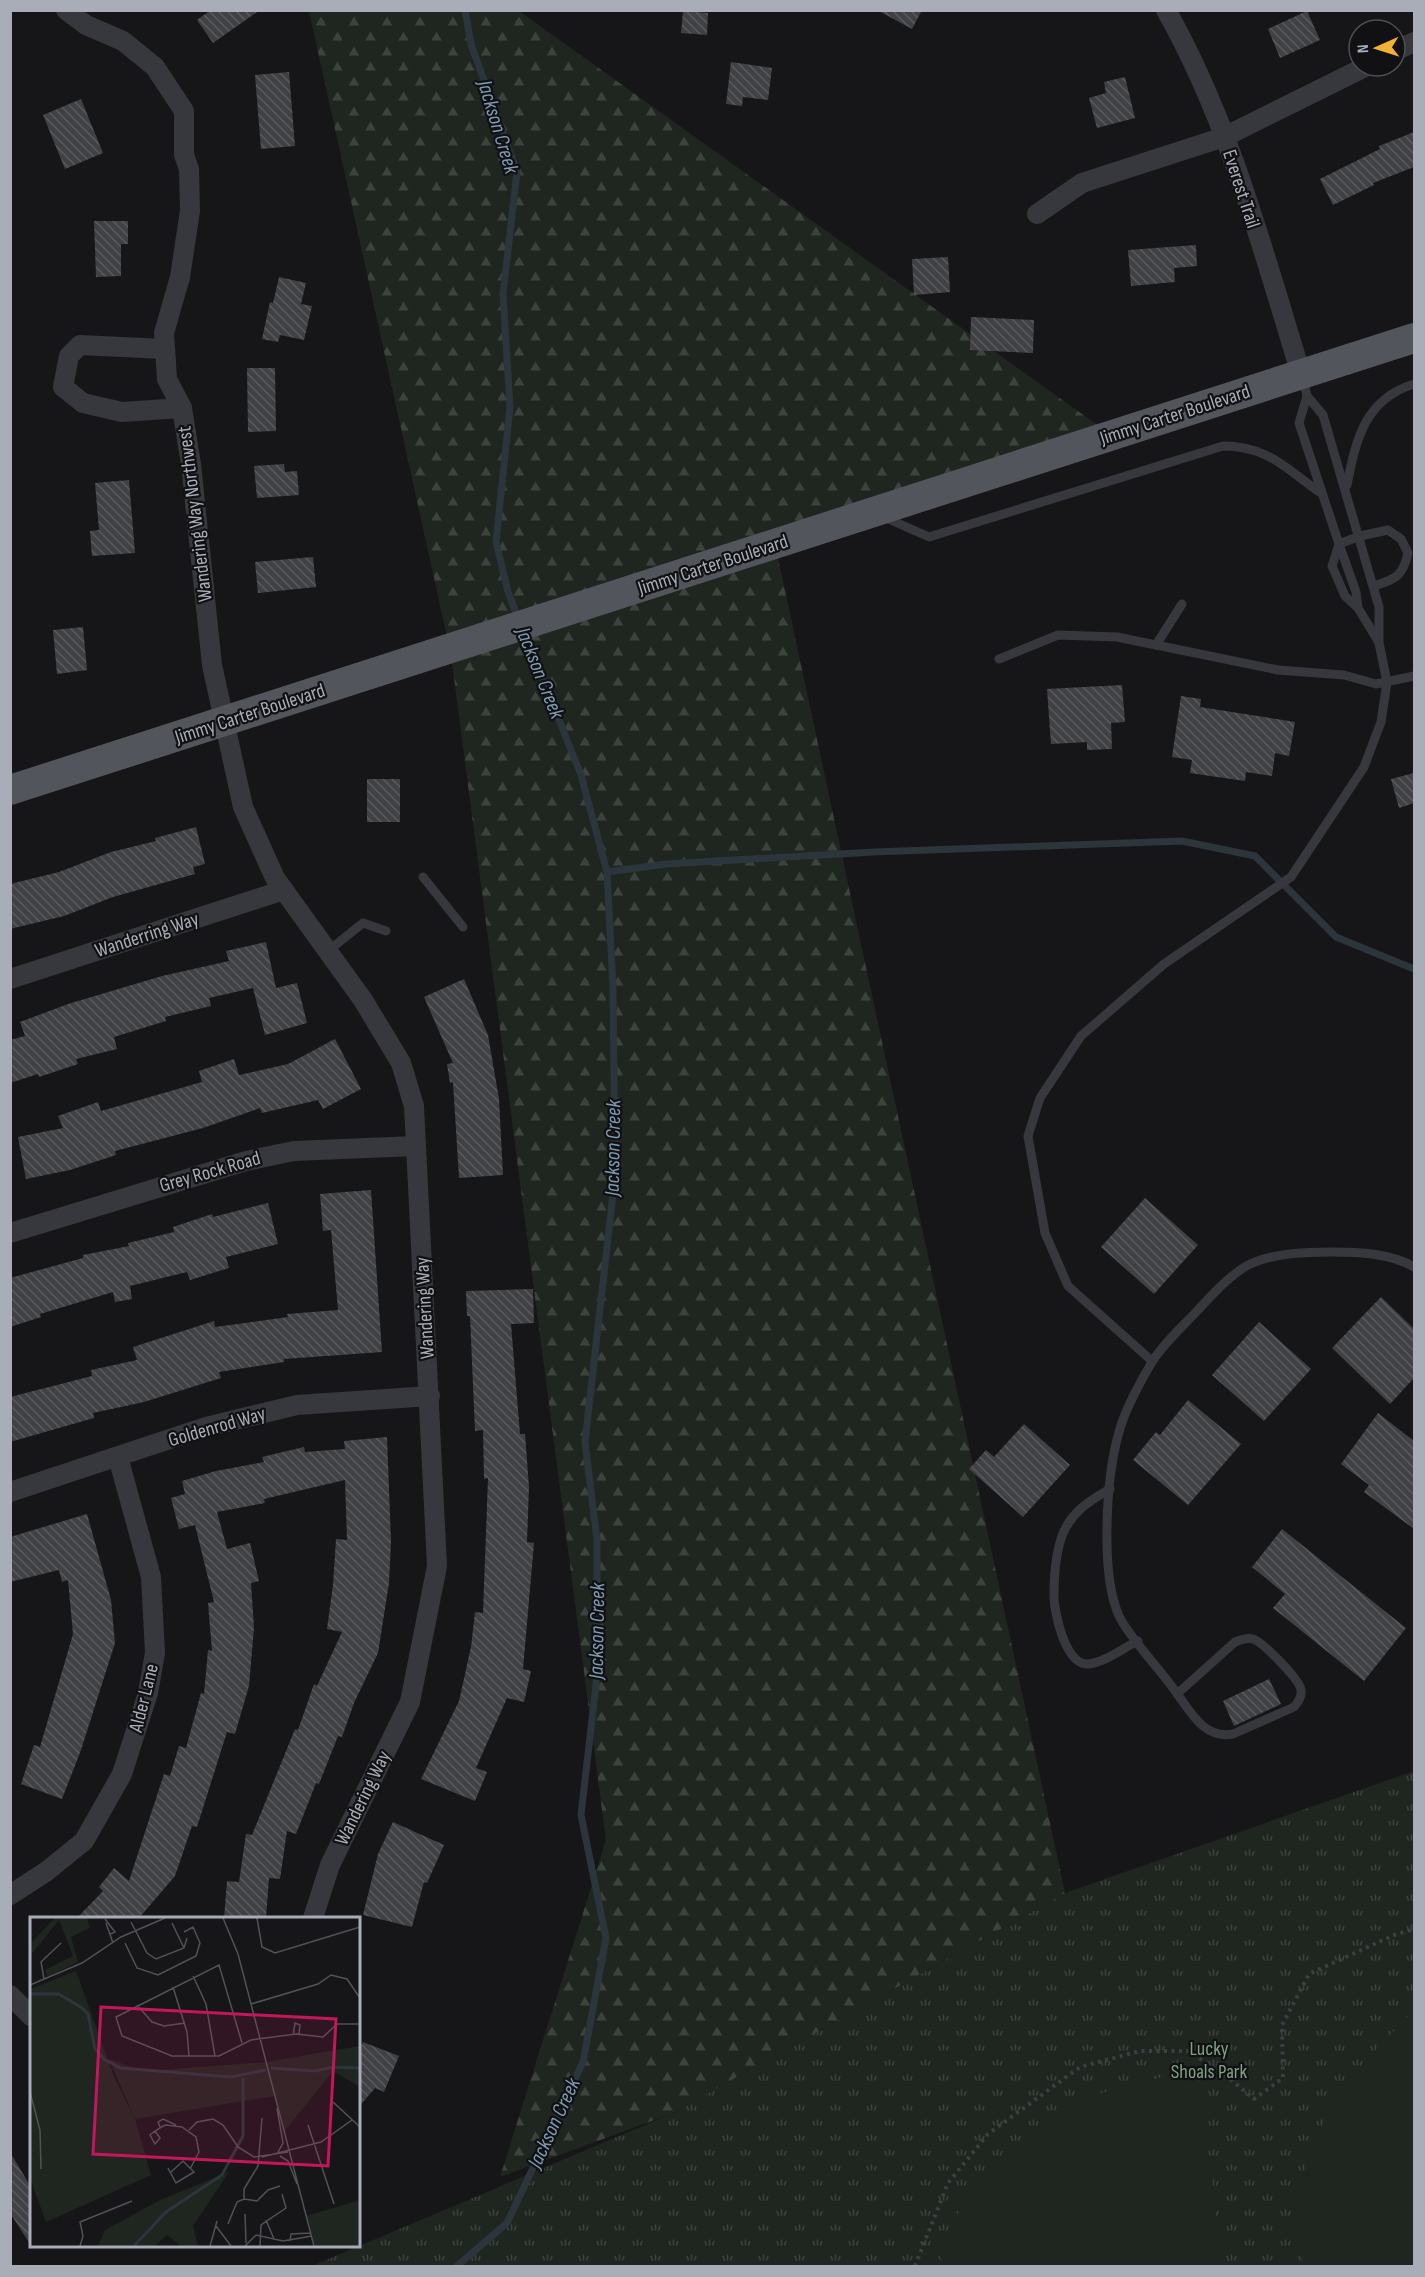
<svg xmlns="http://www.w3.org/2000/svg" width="1425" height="2277" viewBox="0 0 1425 2277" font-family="'Sofia Sans Condensed',sans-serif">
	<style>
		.grass { fill: url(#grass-tufts) }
		.forest { fill: url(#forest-firs) }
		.garden { fill: #1e261f }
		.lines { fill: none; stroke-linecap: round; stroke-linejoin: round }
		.stream { stroke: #2c353c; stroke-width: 7 }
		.building { fill: url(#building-back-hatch) }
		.path { stroke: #3d3f44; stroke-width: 4; stroke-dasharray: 3 4.5; stroke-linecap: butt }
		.service { stroke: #37383d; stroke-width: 9 }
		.minor { stroke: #37383d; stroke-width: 20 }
		.primary { stroke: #53555c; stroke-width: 30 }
		.labels { text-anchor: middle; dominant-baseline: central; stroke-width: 4.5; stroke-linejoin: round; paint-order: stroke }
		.street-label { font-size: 20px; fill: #a8adb8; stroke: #111113 }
		.park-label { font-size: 20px; fill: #7fa381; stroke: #111113 }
		.water-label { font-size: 21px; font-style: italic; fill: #7f9bb3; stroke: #111113 }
		.inset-river { fill: none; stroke: #2c353c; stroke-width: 3 }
		.inset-road { fill: none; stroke: #505258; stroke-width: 1.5 }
		.view { fill: #c2185b; fill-opacity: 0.15; stroke: #c2185b; stroke-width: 3 }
		.inset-edge { fill: none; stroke: #a8adb8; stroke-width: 3 }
	</style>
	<defs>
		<pattern id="grass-tufts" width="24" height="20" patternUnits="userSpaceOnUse" patternTransform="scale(1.5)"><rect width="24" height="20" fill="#1e261f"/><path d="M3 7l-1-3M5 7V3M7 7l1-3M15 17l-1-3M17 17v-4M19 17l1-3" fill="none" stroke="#3c433d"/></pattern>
		<pattern id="forest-firs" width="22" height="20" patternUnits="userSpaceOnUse" patternTransform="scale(1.5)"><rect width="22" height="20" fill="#1e261f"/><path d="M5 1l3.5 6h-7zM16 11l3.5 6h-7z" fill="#3c433d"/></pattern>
		<pattern id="building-back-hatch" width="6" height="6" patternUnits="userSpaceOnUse" patternTransform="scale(1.5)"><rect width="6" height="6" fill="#404145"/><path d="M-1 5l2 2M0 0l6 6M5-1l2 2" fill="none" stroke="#595a5e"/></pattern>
	</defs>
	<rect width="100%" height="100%" fill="#161618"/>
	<polygon class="grass" points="1414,1771 1414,2266 312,2266 671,2114 1065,1893"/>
	<polygon class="forest" points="309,11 519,11 1121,442 775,544 1065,1893 671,2114 500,2177 606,1840 451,655"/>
	<g class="garden">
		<polygon points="1414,2010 1414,2266 1304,2266 1293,2203 1336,2092"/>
		<polygon points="1195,2068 1223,2266 938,2266 966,2192 1062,2104"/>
	</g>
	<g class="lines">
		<g class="stream">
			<polyline points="465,10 471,44 517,172 503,294 510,407 496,542 508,592 518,618"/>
			<polyline points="607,872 666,864 874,852 1182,841 1255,856 1336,937 1414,969"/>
			<polyline points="457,2266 507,2223 583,2062 606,1938 581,1815 597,1676 597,1540 585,1442 615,1176 613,988 607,872 581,775 524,632"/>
		</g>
	</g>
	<g class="building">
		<polygon points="211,10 260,10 213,43 197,20"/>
		<polygon points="877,10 922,10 912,29"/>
		<polygon points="683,11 708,13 707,35 681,33"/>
		<polygon points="1307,11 1320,40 1280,58 1268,29"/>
		<polygon points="731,62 772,68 768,100 743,97 742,106 726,104"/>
		<polygon points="289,72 295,146 261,149 255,75"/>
		<polygon points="1125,77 1135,118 1097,128 1089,98 1106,93 1104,82"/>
		<polygon points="81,99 103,153 65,169 43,115"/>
		<polygon points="1414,132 1414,167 1373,183 1374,185 1333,205 1320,179 1380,149 1379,146"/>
		<polygon points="94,221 128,221 128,244 121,244 121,276 96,277"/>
		<polygon points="1196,245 1197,266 1174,268 1175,282 1131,286 1128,250"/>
		<polygon points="948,257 950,292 914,295 912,259"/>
		<polygon points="279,277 306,283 301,304 312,306 304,340 280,335 278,342 262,339 270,302 273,303"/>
		<polygon points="971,317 1034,320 1033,353 970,350"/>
		<polygon points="247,368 275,368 276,431 248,432"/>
		<polygon points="284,464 285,472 297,471 299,495 257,498 254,466"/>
		<polygon points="129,480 135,553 92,556 90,531 99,530 95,483"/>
		<polygon points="313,557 316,587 258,593 255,562"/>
		<polygon points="83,627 87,670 57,674 53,630"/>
		<polygon points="1122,685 1125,722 1111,723 1112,749 1087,750 1087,742 1051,744 1047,689"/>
		<polygon points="1181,696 1201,699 1200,707 1295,722 1289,756 1275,753 1272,776 1246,772 1245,781 1190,773 1192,760 1172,757"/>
		<polygon points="1414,773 1414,803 1399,808 1391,779"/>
		<rect x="367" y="779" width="33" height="43"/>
		<polygon points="196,827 205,864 193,867 195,874 113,897 64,916 10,929 10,884 59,872 111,852 156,841 155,838"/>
		<polygon points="266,942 276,988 297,983 307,1023 265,1035 253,988 209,998 211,1006 165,1017 166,1021 114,1037 117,1049 76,1059 78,1064 39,1077 38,1074 10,1083 10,1040 25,1036 20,1022 68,1004 162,976 229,961 226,951"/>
		<polygon points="464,979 488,1035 499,1099 503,1175 459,1178 453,1082 450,1083 447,1064 453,1063 424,997"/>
		<polygon points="335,1039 361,1089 323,1109 318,1100 262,1113 260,1108 203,1128 115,1151 116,1155 70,1170 26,1179 18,1137 63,1128 58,1116 98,1102 101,1111 202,1082 199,1071 234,1059 239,1075 288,1064"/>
		<polygon points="371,1190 382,1352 284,1359 284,1362 219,1372 221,1378 144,1402 93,1413 94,1418 10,1442 10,1397 92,1376 91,1370 137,1360 133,1347 214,1321 215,1327 288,1317 287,1314 338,1310 331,1230 323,1231 320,1194"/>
		<polygon points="1145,1198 1198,1245 1154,1294 1101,1247"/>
		<polygon points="268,1203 278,1244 226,1257 229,1268 190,1280 187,1272 130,1286 132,1299 115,1302 113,1292 40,1314 41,1317 10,1327 10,1278 83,1258 83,1255 129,1246 128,1243 174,1232 173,1227 212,1214 213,1217"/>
		<polygon points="533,1289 534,1323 511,1324 520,1434 525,1434 529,1487 527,1542 534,1543 523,1669 531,1671 524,1702 507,1698 476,1768 487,1772 475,1801 421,1779 459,1701 471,1647 475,1612 483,1613 488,1478 484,1479 483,1430 475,1431 470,1316 467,1316 466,1291"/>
		<polygon points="1381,1297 1414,1329 1414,1378 1390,1404 1332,1348"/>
		<polygon points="1259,1322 1311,1369 1264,1421 1212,1375"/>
		<polygon points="1188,1400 1241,1444 1188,1505 1133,1460 1156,1432 1160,1435"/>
		<polygon points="1378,1413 1414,1441 1414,1529 1364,1492 1369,1485 1341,1464"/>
		<polygon points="1024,1424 1070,1465 1023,1517 969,1469 986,1450 994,1457"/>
		<polygon points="387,1437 391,1542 389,1583 378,1653 354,1703 342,1737 338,1736 319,1784 316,1783 296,1834 287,1831 280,1879 269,1878 266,1918 224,1918 227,1881 239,1882 246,1834 252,1835 295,1729 298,1730 314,1684 317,1686 342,1632 327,1629 333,1585 336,1539 347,1540 345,1480 264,1499 265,1503 217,1512 227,1549 250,1543 259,1581 251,1583 254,1628 249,1686 235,1734 227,1732 197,1827 192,1826 175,1876 139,1918 77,1918 103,1891 99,1887 114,1868 129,1881 164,1774 170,1776 179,1746 186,1748 201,1693 204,1694 208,1650 212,1651 208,1603 214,1602 195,1525 179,1529 171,1498 185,1494 182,1481 216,1471 264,1462 262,1457 304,1447 305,1452 345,1449 344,1441"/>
		<polygon points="87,1514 111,1600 115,1643 81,1750 62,1799 21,1784 34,1745 40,1747 73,1634 68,1580 62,1582 59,1570 10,1582 10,1537"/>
		<polygon points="1282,1529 1406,1628 1364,1681 1273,1608 1285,1594 1252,1567"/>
		<polygon points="1269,1679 1281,1704 1234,1726 1223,1701"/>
		<polygon points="393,1822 444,1845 427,1883 424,1882 412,1927 363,1915 378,1854"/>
		<polygon points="363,2042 399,2056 384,2092 375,2088 358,2108 358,2053"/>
		<polygon points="10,2152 32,2189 32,2247 10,2213"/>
	</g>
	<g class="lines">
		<polyline class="path" points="915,2266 948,2183 988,2134 1080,2067 1140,2051 1188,2051 1224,2074 1254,2099 1283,2078 1282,2025 1309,1974 1394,1935 1414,1929"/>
		<g class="service">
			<polyline points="1307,396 1299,423 1339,544 1332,566 1345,596 1358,608 1378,641"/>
			<path d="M1347,485c9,-46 18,-86 67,-101"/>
			<path d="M884,517l45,20 294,-91c46,0 64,24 98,47"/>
			<path d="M1358,608l-2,-16 -17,-48 21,-8 28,-6 13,9 7,14c-5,23 -12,26 -34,33"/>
			<polyline points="1156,645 1182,604"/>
			<polyline points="999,659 1058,635 1117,637 1278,670 1344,675 1376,684 1414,676"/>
			<polyline points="423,877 463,927"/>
			<polyline points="328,951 363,923 386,931"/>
			<polyline points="1152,1361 1068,1286 1045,1233 1028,1136 1040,1098 1081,1036 1164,964 1291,877 1364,767 1381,722 1387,682 1379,643 1379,607 1323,415 1307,396 1303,379"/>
			<path d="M1110,1489c-21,12 -39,23 -48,47 -6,17 -8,40 -8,59 0,17 11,70 34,69 16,-1 35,-16 50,-23"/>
			<path d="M1177,1694l58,-52c5,-2 12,-5 18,-3 10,3 47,41 48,51 1,7 -3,12 -7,17l-61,27c-30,6 -44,-25 -60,-46 -13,-18 -46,-54 -54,-72 -19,-43 -13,-139 0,-184 5,-20 22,-52 33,-70 11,-18 30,-35 45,-51 14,-15 38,-42 58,-49 24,-9 51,-10 76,-10 28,0 59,1 83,15"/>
		</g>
		<g class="minor">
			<polyline points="66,10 86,25 123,41 155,67 184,111 184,155 189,169 190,211 180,277 164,333 167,379 182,408 191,464 212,665 243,807 275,878 363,1000 401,1063 414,1106 437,1566 410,1702 330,1865 313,1918"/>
			<path d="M1166,10c64,113 97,241 135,364"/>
			<polyline points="1395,51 1414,42"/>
			<polyline points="1037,214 1082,183 1224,137 1367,66"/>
			<polyline points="165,349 80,345 69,356 63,387 83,403 122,412 182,408"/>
			<polyline points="10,979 284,890"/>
			<polyline points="10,1233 246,1161 294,1151 416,1146"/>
			<polyline points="10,1492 206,1427 297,1405 430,1396"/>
			<polyline points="10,1895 47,1871 84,1841 122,1774 148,1693 155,1653 151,1577 118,1457"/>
			<polyline points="10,1995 32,2017"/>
		</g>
		<polyline class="primary" points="10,790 1414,338"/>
	</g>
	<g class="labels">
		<g class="street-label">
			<text transform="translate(1241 189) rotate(72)">Everest Trail</text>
			<text transform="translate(1175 415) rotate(-18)">Jimmy Carter Boulevard</text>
			<text transform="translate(195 514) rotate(-97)">Wandering Way Northwest</text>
			<text transform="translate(713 565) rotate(-18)">Jimmy Carter Boulevard</text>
			<text transform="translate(250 714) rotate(-18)">Jimmy Carter Boulevard</text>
			<text transform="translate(147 935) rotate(-18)">Wanderring Way</text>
			<text transform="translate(210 1172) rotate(-16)">Grey Rock Road</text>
			<text transform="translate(425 1308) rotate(-93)">Wandering Way</text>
			<text transform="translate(217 1427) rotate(-16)">Goldenrod Way</text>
			<text transform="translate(144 1698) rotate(-76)">Alder Lane</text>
			<text transform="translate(363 1798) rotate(-64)">Wandering Way</text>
		</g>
		<g class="park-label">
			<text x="1209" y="2049">Lucky<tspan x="1209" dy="23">Shoals Park</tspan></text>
		</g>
		<g class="water-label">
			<text transform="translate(498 127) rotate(73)">Jackson Creek</text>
			<text transform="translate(540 673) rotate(68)">Jackson Creek</text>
			<text transform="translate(613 1148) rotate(-89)">Jackson Creek</text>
			<text transform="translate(597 1631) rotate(-89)">Jackson Creek</text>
			<text transform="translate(554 2123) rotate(-65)">Jackson Creek</text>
		</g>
	</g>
	<g transform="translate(30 1917)">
		<rect width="330" height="330" fill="#161618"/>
		<path d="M46,54l38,106 21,42 16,56 -105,47 -16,-44v-189z" fill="#1e261f"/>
		<path d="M25,1h32l3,10 -19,9 7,25 -31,15 -2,-7 28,-14 -14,-36 -29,36v-12zM330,129v19l-27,6 -49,61 -9,-36 -140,23 -26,-60 34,12 123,-9zM199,255l-36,54 5,20h-17l-14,-11 -12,11h-57l7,-16 55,-30zM330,283v46h-45l-9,-30z" fill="#1e261f"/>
		<path d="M330,148v22l-27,-16z" fill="#1e261f"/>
		<path d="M21,175l14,2 11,16 -23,1zM52,185l22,5 9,10 3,14 -32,1zM72,223l19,14 4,13 -31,4 -7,-29z" fill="#1e261f"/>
		<path class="inset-river" d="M0,77h29l23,14 6,6 7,35 9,10 16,9 111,9 35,-7M241,151l44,3 18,-4 27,1M104,329l32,-34 56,-37 21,-39v-58"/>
		<path class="inset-road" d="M193,1l15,36 76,292M227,1l5,29 13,6 85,-26M75,2l10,13 -5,2M101,5l16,31 9,6 28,-11 3,-10M76,6l7,20M142,6l12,25M95,26l12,25 21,7 38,-19 4,-13 -7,-16 -9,5M163,59l13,28 9,52M14,62l-3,-17 20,-19M0,68l52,-22 39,-26 44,-19M143,70l14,45 2,24M221,87l67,-20 13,-9 16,4 13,19M107,88l15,17 12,4 21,-3M263,119l2,-13 5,2 -1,9M212,126l-23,-78 -103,52 6,19 50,20h47l32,-16 45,-6 27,3 14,-13h23M0,175l10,38 1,39M303,185l27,25M247,191l6,35 -5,9M278,208l26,79M130,210l-2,-5 5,-3 13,6M159,213l8,-8 16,-3 10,6 15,22 16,10 34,-5M125,214l5,7 -5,6 -5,-9 1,-1 4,-3 8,-5 3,-1 16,2 14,10 3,15 -9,17M250,239l8,5 9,23M232,240l59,-15 31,-22M138,251l8,15 18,-11 -11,-11 -12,11M214,282v-10l14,-23 4,-48M215,297l1,29M236,303l8,19M198,307l9,-22 7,-3 13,2 11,-11 12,-4M186,309l15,20M260,324l1,-7 20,-1M50,329l3,-10 -3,-14 52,-21M180,329l7,-25M215,329l11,-11 27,6 29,-5M230,329l1,-21 25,-17 -4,-14"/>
		<path class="view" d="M71,90l235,12 -8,147 -235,-12z"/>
		<rect width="330" height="330" class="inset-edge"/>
	</g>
	<rect width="1425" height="2277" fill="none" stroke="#a8adb8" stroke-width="24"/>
	<g transform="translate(1377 48) rotate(267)"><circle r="28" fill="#111113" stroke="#4d4f55" stroke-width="1.5"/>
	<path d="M0-4.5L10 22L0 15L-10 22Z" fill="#f2b134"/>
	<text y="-9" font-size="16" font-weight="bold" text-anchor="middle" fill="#a8adb8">N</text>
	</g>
</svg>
